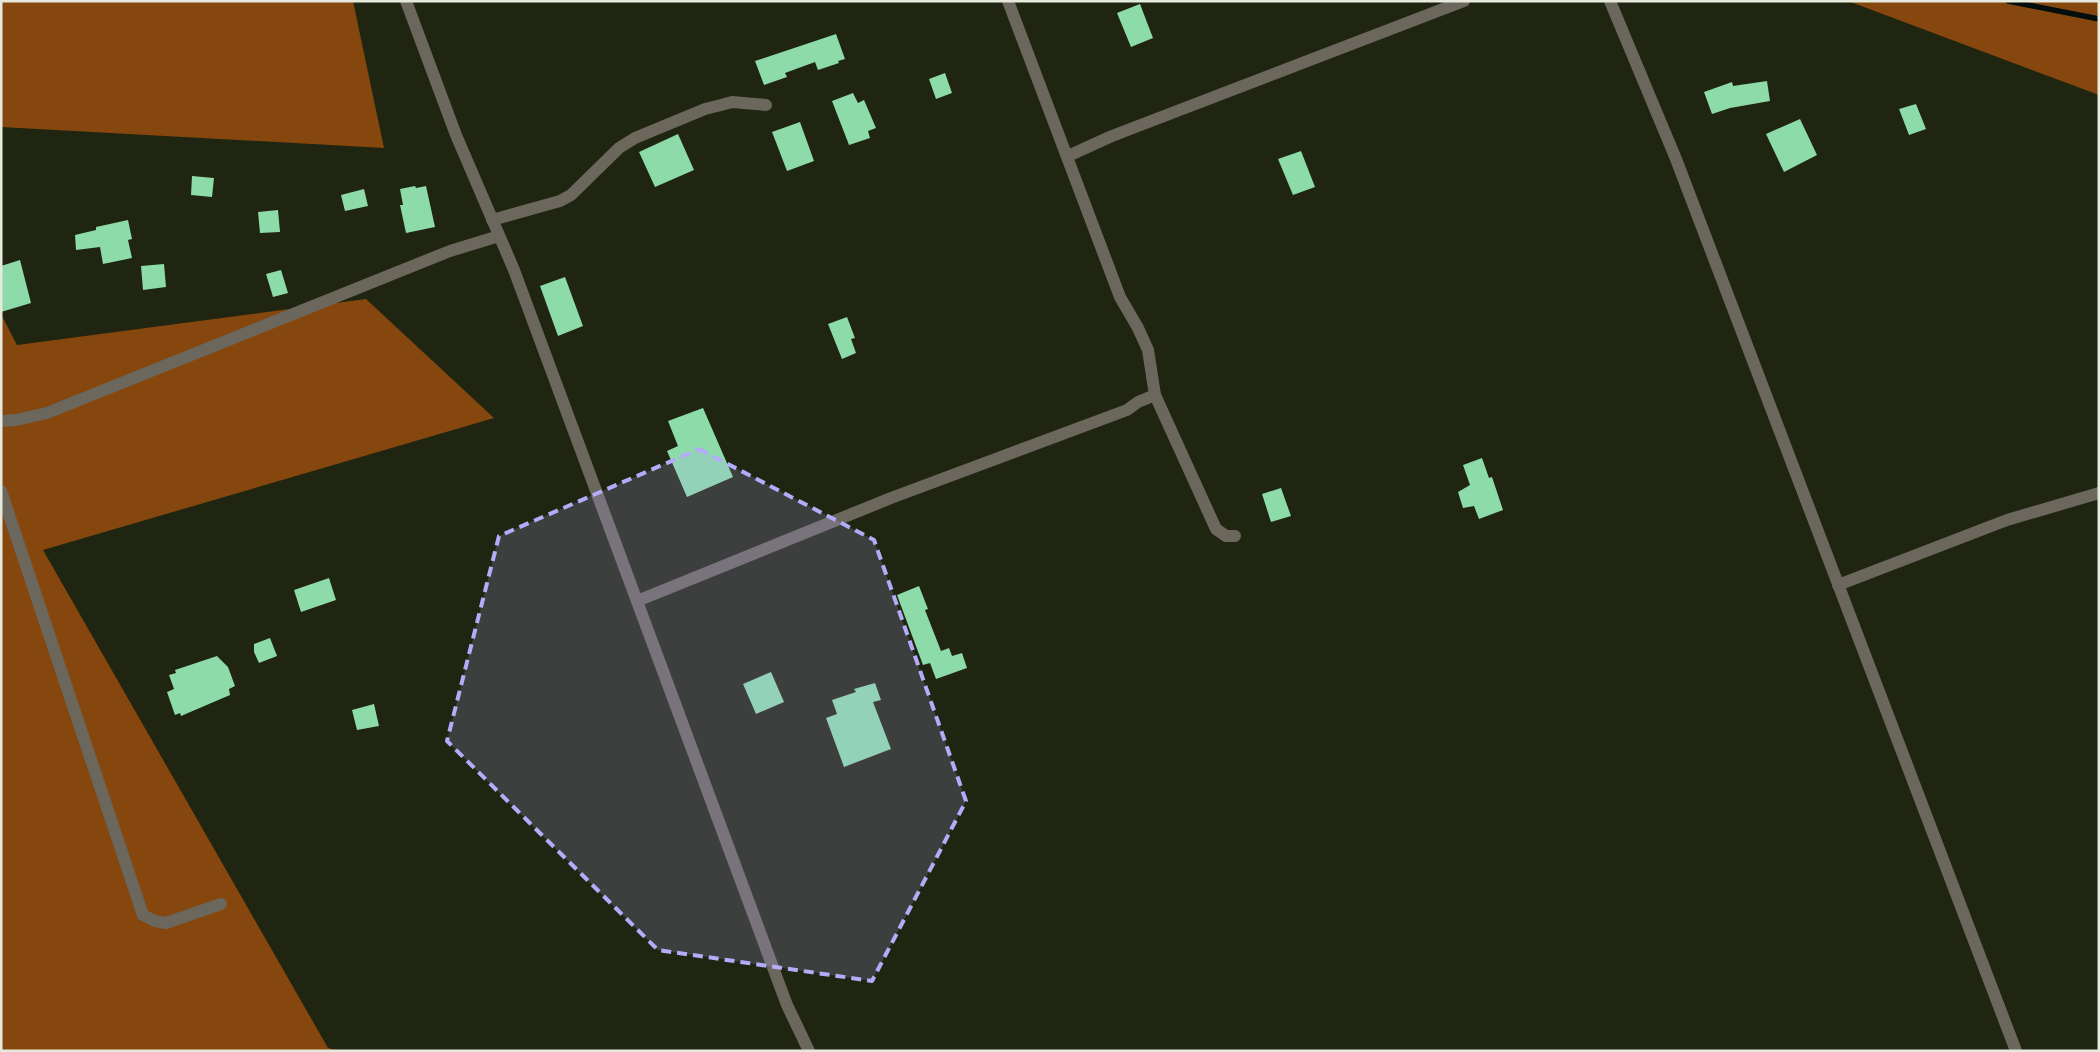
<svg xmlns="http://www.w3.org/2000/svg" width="2100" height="1052" viewBox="0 0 2100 1052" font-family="Mulish,sans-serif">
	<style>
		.forest { fill: #85470e }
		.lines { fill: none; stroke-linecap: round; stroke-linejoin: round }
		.stream { stroke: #020e0d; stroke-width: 5.5 }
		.building { fill: #8cdba9 }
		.minor { stroke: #6b675c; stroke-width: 12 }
		.marked { fill: #b3acf9; fill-opacity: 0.2; stroke: #b3acf9; stroke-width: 4; stroke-dasharray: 10 6; stroke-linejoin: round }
	</style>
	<rect width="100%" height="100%" fill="#1f2510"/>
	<g class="forest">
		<polygon points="1,1 353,1 384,148 1,127"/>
		<polygon points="1848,1 2099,1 2099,95"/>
		<polygon points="366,299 494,418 43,550 328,1048 339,1051 1,1051 1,314 17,345"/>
	</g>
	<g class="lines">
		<polyline class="stream" points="2008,1 2099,19"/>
	</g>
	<g class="building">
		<polygon points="1140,4 1153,38 1131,47 1117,13"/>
		<polygon points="836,34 845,59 838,61 839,63 818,70 815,62 785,73 787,77 764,85 755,61"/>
		<polygon points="945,73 952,93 936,99 929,79"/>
		<polygon points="1767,81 1770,101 1730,108 1712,114 1704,92 1732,82 1733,86"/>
		<polygon points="853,93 858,103 864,100 876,128 868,131 870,138 849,145 832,101"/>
		<polygon points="1916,104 1926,129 1909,135 1899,109"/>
		<polygon points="1800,119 1817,155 1784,172 1766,134"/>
		<polygon points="800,122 814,161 787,171 772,132"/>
		<polygon points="678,134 694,170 655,187 639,152"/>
		<polygon points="1301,151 1315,187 1293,195 1278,159"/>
		<polygon points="192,176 214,178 212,197 191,195"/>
		<polygon points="415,186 416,188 426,186 435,227 406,233 400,205 403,205 400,189"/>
		<polygon points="364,189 368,206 345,211 341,195"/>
		<polygon points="278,210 280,232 260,233 258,212"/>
		<polygon points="128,220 132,239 128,240 132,258 103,264 100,247 76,250 75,235 96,230 96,227"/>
		<polygon points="20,260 31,303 1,312 1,266"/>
		<polygon points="164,264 166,287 143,290 141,266"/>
		<polygon points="281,270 288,293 273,297 266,274"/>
		<polygon points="565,277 583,326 558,336 540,286"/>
		<polygon points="847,317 855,338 851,339 856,353 842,359 828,324"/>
		<polygon points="703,408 733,477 687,497 667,451 678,446 668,421"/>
		<polygon points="1482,458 1489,478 1492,477 1503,510 1479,519 1474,506 1463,508 1458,492 1470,485 1463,465"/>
		<polygon points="1281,488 1291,516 1271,522 1262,494"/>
		<polygon points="329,578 336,600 301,612 294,590"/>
		<polygon points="919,586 928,609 925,610 941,651 949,648 952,656 962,653 967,668 936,679 930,663 923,665 897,595"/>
		<polygon points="270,638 277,656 259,663 254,652 254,644"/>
		<polygon points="217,656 228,667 235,686 229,689 230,695 181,716 180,713 175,715 167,692 174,689 169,675 176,673 175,670"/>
		<polygon points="771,672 784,702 756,714 743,684"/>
		<polygon points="875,683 881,700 873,702 891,749 844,767 826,718 837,714 832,700 856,692 854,689"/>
		<polygon points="374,704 379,726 357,730 352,710"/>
	</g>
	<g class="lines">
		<g class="minor">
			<polyline points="406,1 456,135 514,270 787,1005 809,1051"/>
			<polyline points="1610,1 1676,159 2016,1051"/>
			<polyline points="1068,156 1112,136 1464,1"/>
			<polyline points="492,220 560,201 571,195 619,148 635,138 705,109 721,105 732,102 766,105"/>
			<polyline points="1155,395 1216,529 1226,536 1235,536"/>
			<polyline points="1,421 16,420 47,413 450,251 499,236"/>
			<polyline points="1,491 143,915 155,921 166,923 221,904"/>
			<polyline points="1838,585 2007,520 2099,493"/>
			<polyline points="637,601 891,498 1127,410 1138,402 1155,395 1148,350 1138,328 1120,297 1008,1"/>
		</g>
	</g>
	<path class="marked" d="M699,449l175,91 92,261 -94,180 -214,-31 -211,-209 52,-205z"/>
	<rect width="2100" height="1052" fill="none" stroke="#e5eadc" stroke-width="5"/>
</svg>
